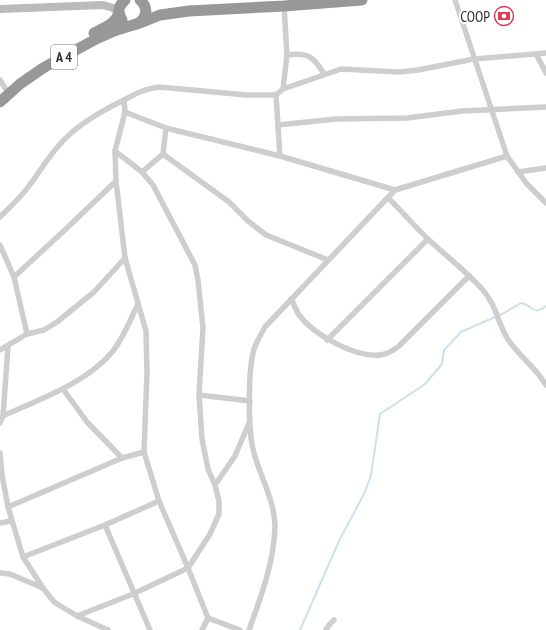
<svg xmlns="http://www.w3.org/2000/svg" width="546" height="630" viewBox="0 0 546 630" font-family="'PT Sans Narrow',sans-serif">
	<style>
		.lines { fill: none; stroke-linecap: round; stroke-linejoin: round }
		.stream { stroke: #cee1eb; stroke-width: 2 }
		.street { stroke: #cecece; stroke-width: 5.5 }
		.secondary { stroke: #bbb; stroke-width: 8 }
		.highway { stroke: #989898; stroke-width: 11 }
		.labels { text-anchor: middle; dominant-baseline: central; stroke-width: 4; stroke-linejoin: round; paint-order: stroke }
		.shield { fill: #fff; stroke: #6f6f6f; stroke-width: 1 }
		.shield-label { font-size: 14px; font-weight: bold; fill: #313131 }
		.poi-label { font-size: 15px; fill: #313131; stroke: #fff; text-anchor: end }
	</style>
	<rect width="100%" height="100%" fill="#fff"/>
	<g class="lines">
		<path class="stream" d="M300,630l39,-89 26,-49 6,-17 9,-61 45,-30 17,-20 2,-14 17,-18 43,-19 17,-10c11,1 12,14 25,3"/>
		<g class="street">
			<polyline points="455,0 507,156 527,184 546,203"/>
			<polyline points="536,54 546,73"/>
			<path d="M287,55c21,-3 27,2 37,19"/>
			<polyline points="0,80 5,88"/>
			<polyline points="283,89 287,55 284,6"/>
			<polyline points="276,95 280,156"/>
			<polyline points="124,100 125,112 115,151 116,181 125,258 146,331 147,373 144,452 159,501 188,568 208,618 240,630"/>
			<polyline points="125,112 166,128 280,156 395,190"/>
			<polyline points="278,125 336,119 407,118 462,111 546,107"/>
			<polyline points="163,154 229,202 248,221 266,235 328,260"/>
			<polyline points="142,172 163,154 166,128"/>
			<polyline points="518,172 546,168"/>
			<path d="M388,198c14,13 26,28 40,41 18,17 38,32 54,50 13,14 16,33 25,49 11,17 28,29 39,47"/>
			<path d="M0,217c10,-10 21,-20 29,-31 13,-17 23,-36 40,-51 14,-13 33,-24 51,-33 16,-8 20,-12 39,-15l88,8h29l7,-6 58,-20 58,3 19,-2 56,-11 72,-6"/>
			<polyline points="0,245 14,277 27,334"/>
			<polyline points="14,277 68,227 116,181"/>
			<path d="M291,299c3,5 5,11 8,16 15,20 57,43 81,40 7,-1 13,-4 19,-9l70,-70"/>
			<polyline points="327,340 428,239"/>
			<polyline points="0,350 27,334 44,330 57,322 94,292 125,258"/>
			<polyline points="63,389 87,422 122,458"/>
			<polyline points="199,395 250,401"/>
			<path d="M3,416c37,-17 84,-33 110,-65 11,-14 17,-31 25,-47"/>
			<polyline points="0,423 3,416 8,346"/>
			<polyline points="0,453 2,475 8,507 23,557 43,588 54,602 77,616 108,630"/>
			<polyline points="215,485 235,456 249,423"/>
			<polyline points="8,507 122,458 144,452"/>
			<polyline points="0,523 11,521"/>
			<polyline points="105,525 150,630"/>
			<polyline points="23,557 105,525 159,501"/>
			<polyline points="0,573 10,574 43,588"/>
			<polyline points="77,616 133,594 188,568 210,534 219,514 219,501 215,485 208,469 202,439 199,395 203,328 198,280 195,265 153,185 142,172 115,151"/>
			<polyline points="202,630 208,618"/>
			<path d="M249,630c12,-33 25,-68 26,-103 0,-27 -16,-52 -22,-78 -5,-21 -5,-80 1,-100 3,-8 7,-15 11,-22l130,-137 112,-34"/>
			<polyline points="326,630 329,625 334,620"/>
		</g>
		<polyline class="secondary" points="0,9 103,5 113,8 119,13"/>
		<g class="highway">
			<path d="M122,20c-5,-8 -4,-14 3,-20"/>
			<polyline points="140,23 160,15 189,11 284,6 362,0"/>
			<path d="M137,24c10,-6 12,-16 3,-24"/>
			<path d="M94,33c9,-5 22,-9 25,-20"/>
			<polyline points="0,102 20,84 43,68 96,39 114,31 136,24"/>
		</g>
	</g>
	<defs>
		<g id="bank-ring" transform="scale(1)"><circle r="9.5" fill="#fff" stroke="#dc3f51" stroke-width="1.5"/><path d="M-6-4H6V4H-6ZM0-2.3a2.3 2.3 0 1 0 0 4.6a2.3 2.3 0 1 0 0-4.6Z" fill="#dc3f51"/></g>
	</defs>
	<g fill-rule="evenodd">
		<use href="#bank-ring" x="504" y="16"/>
	</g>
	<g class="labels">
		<rect class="shield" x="51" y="45" width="26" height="24" rx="3"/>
		<g class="shield-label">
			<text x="64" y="57">A 4</text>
		</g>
		<g class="poi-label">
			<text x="490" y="16">COOP</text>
		</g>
	</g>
</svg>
